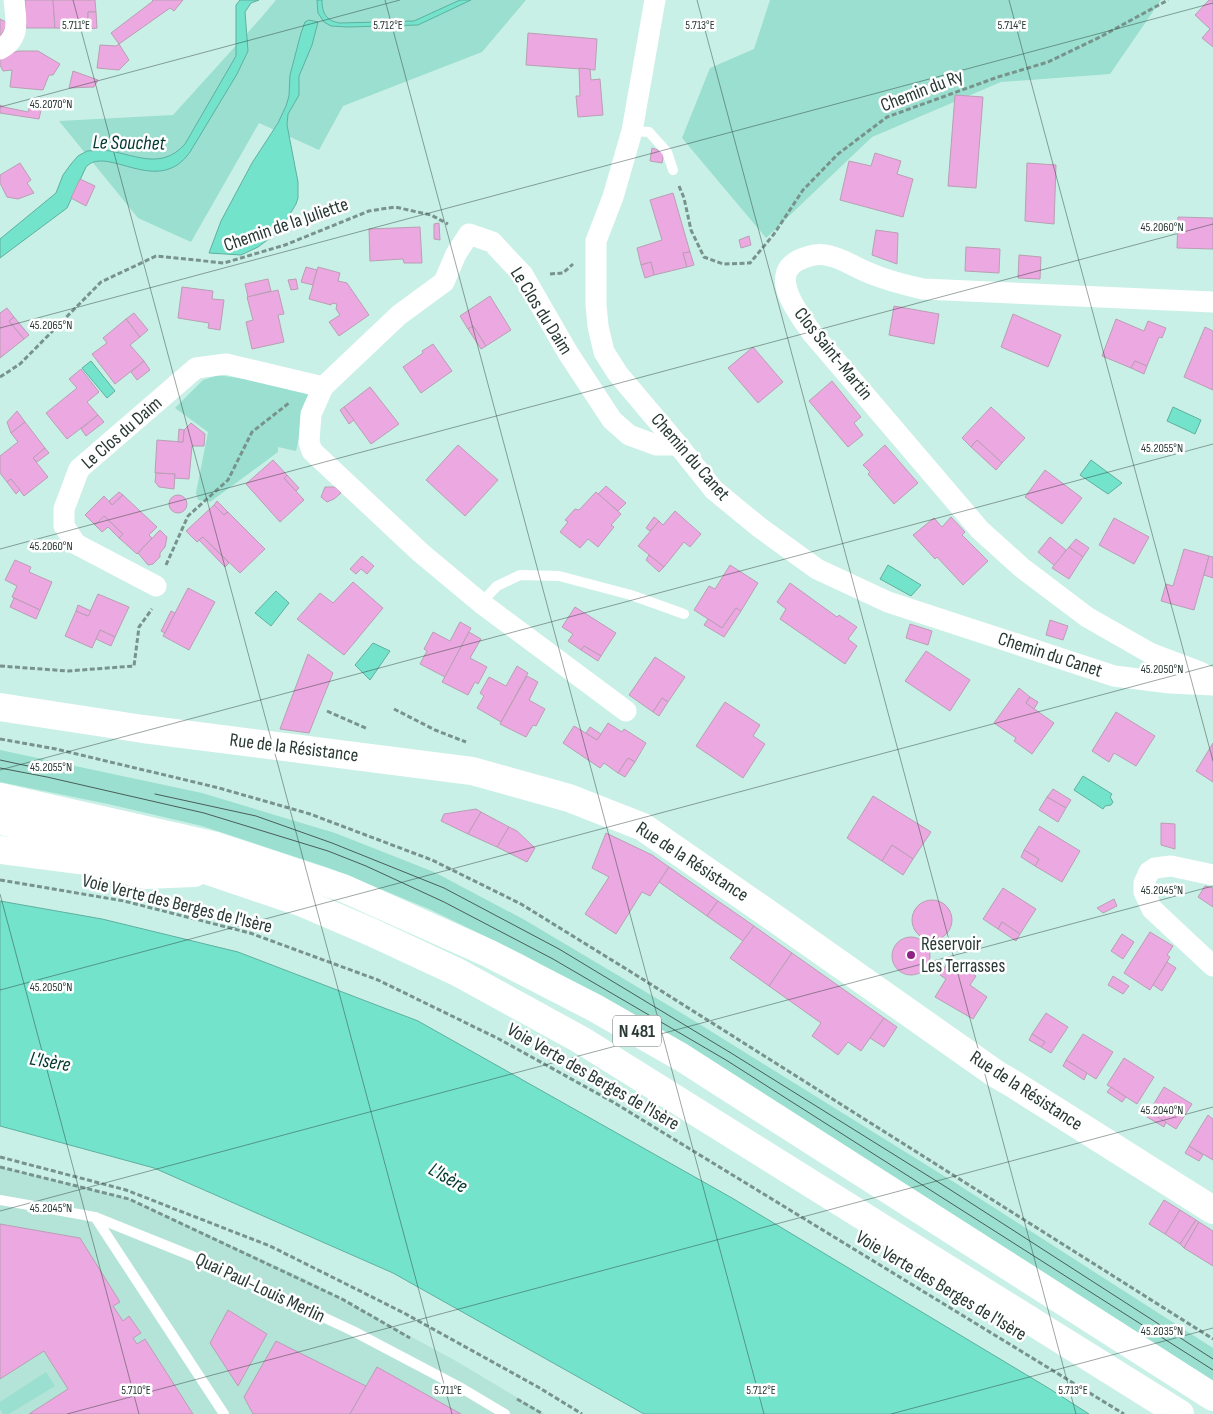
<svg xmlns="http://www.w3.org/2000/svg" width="1213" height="1414" viewBox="0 0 1213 1414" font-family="'Sofia Sans Condensed',sans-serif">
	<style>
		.built { fill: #b4e4d8 }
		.green { fill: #9adfcf }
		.water { fill: #74e3cc; stroke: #5eb09f }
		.building { fill: #eca8e0; stroke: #b99fb4 }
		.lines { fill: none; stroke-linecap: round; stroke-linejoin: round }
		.path { stroke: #78938c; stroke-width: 3; stroke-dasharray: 5 2.5; stroke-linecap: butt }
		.lane { stroke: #fff; stroke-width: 10 }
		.street { stroke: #fff; stroke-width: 21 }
		.secondary { stroke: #fff; stroke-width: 28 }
		.highway { stroke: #fff; stroke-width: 28 }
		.tram { stroke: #4a5e59; stroke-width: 1 }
		.ticks { fill: none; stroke: #293935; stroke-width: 1; stroke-opacity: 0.45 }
		.poi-dot { fill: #902285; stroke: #fff; stroke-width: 2 }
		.labels { text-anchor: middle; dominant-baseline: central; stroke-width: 5; stroke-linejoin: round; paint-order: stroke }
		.shield { fill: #fff; stroke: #697472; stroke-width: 1 }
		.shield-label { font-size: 18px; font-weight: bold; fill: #293935 }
		.street-label { font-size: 19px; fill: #293935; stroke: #fff }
		.poi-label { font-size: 19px; fill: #293935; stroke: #fff; text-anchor: start }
		.water-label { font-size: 20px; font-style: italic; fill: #01382f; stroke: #fff }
		.ticks-label { font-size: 12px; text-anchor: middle; fill: #293935; stroke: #fff; stroke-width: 5; stroke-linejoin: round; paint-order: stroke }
	</style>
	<rect width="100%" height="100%" fill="#c9f0e6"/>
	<polygon class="built" points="0,1167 129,1199 303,1278 456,1361 545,1414 0,1414"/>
	<g class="green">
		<polygon points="276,0 526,0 482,52 343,106 319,150 259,123 191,242 138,218 59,121 173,115 260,19"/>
		<polygon points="770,0 1161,0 1110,74 1001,82 872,137 766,238 682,138 710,68 754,49"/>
		<polygon points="218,375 311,389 296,451 278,447 278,452 210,502 198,500 196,493 208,432 175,408 203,380"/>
		<polygon points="0,750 202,793 335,833 434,872 523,919 688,1017 957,1184 1213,1348 1213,1381 704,1056 522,954 429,909 329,868 202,826 108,804 0,782"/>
		<polygon points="46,1372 55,1386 9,1414 3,1414 0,1409 0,1402"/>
	</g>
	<g class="water">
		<path d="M240,0h19l-8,3 -6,9 3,39 -11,23 -47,78c-32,46 -83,-8 -104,15l-19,41 -67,50v-19l56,-46 7,-18 8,-11 7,-8 9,-5 16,-1c30,3 57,22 82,-6l51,-88v-51z"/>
		<path d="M317,0h5c0,13 4,21 18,23l74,-2 46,-21h11l-53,25 -70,2 -17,-1 -7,-4 -6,-9z"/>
		<polygon points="309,20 318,22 312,45 299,76 299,95 288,114 287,125 298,182 298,198 296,204 287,219 274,235 258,247 241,255 209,253 221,221 252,163 278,123 286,106 289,96 290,75 301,33 305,22"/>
		<polygon points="91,361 115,391 107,398 82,368"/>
		<polygon points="1173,407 1201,420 1195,434 1167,421"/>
		<polygon points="1091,460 1122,483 1108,494 1080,475"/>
		<polygon points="888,565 921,585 911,596 880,579"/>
		<polygon points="276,591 289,603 271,626 255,613"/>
		<polygon points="373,643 390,651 370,680 355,665"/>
		<polygon points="1083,776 1112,794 1110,797 1113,802 1111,805 1105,806 1103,809 1074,790"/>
		<polygon points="0,901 102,919 238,952 418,1021 732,1198 1050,1389 1089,1414 644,1414 393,1273 154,1168 0,1126"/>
	</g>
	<g class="building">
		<polygon points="25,0 53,0 55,28 26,28"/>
		<polygon points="53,0 95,0 96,12 88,12 88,29 55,28"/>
		<polygon points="152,0 183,0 174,11 170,8 119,44 111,33 153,1"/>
		<polygon points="1209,0 1213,0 1213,47 1202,38 1210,29 1195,15"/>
		<polygon points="88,12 96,12 97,28 88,29"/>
		<polygon points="0,19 8,23 0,37"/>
		<polygon points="528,33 597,39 595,70 526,65"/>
		<polygon points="119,44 129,60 119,70 97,68 100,45 116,46"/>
		<polygon points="19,51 38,51 60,64 53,75 49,75 43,90 10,87 12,70 3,71 0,65 0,58 10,53"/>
		<polygon points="579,68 590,69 591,80 600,79 603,115 578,117 576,96 580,96"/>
		<polygon points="73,71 98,80 94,87 69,88"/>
		<polygon points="955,95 983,97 976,188 948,186"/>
		<polygon points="31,100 43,101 39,119 0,113 0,105 4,107 28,112"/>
		<polygon points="652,148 664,152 662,163 650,161"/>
		<polygon points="875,153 901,161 897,174 913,179 903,217 840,200 849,161 871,166"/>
		<polygon points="20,163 31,180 27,183 34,193 18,199 7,197 0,183 0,175"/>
		<polygon points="1027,163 1056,165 1054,224 1025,221"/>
		<polygon points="80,179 95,186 86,206 71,198"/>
		<polygon points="673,193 690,252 683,253 687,267 654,275 651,262 641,265 637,248 662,240 650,200"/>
		<polygon points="1178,217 1213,218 1213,249 1177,248"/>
		<polygon points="439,223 440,240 434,239 434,224"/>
		<polygon points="420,227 422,263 404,263 403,259 370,261 369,229"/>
		<polygon points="876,230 898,233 897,264 872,255"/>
		<polygon points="749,236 751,245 741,248 739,240"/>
		<polygon points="966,247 1000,249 999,273 965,271"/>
		<polygon points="690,252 694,265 687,267 683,253"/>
		<polygon points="1019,255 1041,257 1040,279 1018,278"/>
		<polygon points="651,262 654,275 645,278 641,265"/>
		<polygon points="306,267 317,270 313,285 301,282"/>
		<polygon points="318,267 340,273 338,281 347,283 369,315 339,336 329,322 340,315 336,309 337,304 332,303 331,305 309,299"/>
		<polygon points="268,279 271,291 248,297 245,284"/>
		<polygon points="296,279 298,289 291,290 288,280"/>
		<polygon points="182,287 213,291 212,299 224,300 220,330 208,328 209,323 178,318"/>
		<polygon points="278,290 284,314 278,315 284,342 252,349 246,322 253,320 247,297"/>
		<polygon points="490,296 511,330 486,346 473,326 468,329 460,316"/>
		<polygon points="894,306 939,314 934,344 889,335"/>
		<polygon points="7,308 14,317 9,321 24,339 0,358 0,313"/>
		<polygon points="134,313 148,330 140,337 126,319"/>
		<polygon points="1013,314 1061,335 1048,367 1001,347"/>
		<polygon points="14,317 29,335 24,339 9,321"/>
		<polygon points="126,319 140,337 130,345 144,361 115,384 92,354 107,343 103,338"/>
		<polygon points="1116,319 1144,331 1148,321 1166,328 1162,338 1159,337 1147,366 1135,361 1131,368 1102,356"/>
		<polygon points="473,326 486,346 481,349 468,329"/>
		<polygon points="1205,327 1213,331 1213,390 1184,377"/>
		<polygon points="433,344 452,371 421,393 403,367 423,353 422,351"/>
		<polygon points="753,347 783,382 758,403 728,368"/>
		<polygon points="144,361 150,370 137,380 131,372"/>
		<polygon points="1135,361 1147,366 1144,374 1131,368"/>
		<polygon points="81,369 99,392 87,402 98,415 67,439 46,413 77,388 69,379"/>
		<polygon points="832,381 861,417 854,423 863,435 848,447 809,401"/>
		<polygon points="370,387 399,424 371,444 344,407"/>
		<polygon points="344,407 354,420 349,424 340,410"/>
		<polygon points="991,407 1025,438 1002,463 977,440 971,447 962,438"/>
		<polygon points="17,411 25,422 11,433 7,422"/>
		<polygon points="98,415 104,422 86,436 81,429"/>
		<polygon points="25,422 45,448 33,458 48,477 24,496 11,479 7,482 0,473 0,456 18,442 11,433"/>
		<polygon points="191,423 205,434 204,446 192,446 189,479 174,478 175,474 155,473 157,440 183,442 184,430"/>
		<polygon points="179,429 184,430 183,442 178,442"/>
		<polygon points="977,440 1002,463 996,470 971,447"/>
		<polygon points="458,445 498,480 465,516 426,480"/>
		<polygon points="885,445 918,483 894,504 868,474 870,472 863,465"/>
		<polygon points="45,448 49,453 37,462 33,458"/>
		<polygon points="273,460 287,475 284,478 304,500 280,522 246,484"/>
		<polygon points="1045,470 1082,498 1062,524 1025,497"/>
		<polygon points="156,473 175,474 174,489 159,487 155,482"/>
		<polygon points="287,475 299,488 296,491 284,478"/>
		<polygon points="11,479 20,490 16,494 7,482"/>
		<polygon points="606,486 626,503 618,511 598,494"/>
		<polygon points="325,487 335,487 341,493 334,499 327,502 321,497"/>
		<polygon points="119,492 123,495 112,505 109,501"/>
		<polygon points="596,492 621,514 611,525 614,527 598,547 588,539 580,548 560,532 568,522 565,520 575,509 579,510"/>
		<polygon points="123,495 157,527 149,535 152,538 137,554 119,538 123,534 104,516 95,525 85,515 104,496 112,505"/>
		<circle cx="178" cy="504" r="9"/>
		<polygon points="217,501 228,512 224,515 214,505"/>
		<polygon points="214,505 224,515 228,512 265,549 240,573 203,537 197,542 186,531"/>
		<polygon points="675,511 701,534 690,547 684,542 664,567 638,546 659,521 663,525"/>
		<polygon points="104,516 123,534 119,538 108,527 102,532 95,525"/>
		<polygon points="654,517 659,521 650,531 646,528"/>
		<polygon points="951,517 965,532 962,535 988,561 963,585 937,557 935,559 913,535 934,518 942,527"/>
		<polygon points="1114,518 1149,537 1134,564 1099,545"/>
		<polygon points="160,530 167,537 165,547 160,553 160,557 153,564 148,565 138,553"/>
		<polygon points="203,537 229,563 225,567 199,540"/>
		<polygon points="1050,537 1066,550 1055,566 1038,552"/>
		<polygon points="1076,539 1089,548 1083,557 1069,547"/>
		<polygon points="1069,547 1083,557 1069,579 1052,568"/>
		<polygon points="1184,549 1209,556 1194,610 1161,601 1166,584 1173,586"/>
		<polygon points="649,555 664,567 659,572 646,560"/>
		<polygon points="362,556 374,566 367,574 361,569 356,574 350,569"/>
		<polygon points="1209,556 1213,557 1213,578 1204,575"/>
		<polygon points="15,560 31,567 29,572 52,582 40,610 12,597 17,586 5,580"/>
		<polygon points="730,565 758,583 741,611 736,608 722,628 694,610 709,586 715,589"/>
		<polygon points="353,582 383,608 344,655 297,619 320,593 333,603"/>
		<polygon points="790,583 837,617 839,615 857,627 848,639 857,646 845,664 780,619 786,609 777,602"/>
		<polygon points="188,588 215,602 189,650 163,636"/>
		<polygon points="98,594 129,607 115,637 100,630 92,648 65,636 76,611 88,616"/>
		<polygon points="14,598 40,610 36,619 10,607"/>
		<polygon points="78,605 91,611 88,616 76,611"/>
		<polygon points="575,607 616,633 601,656 584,646 581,650 568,641 573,634 562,627"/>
		<polygon points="736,608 741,611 724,637 704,625 708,619 722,628"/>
		<polygon points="171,611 175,613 165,633 161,631"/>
		<polygon points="1050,620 1068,626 1063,640 1046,635"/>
		<polygon points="460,622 471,628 445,677 420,664 427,651 424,649 433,632 450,641"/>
		<polygon points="910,624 932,631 928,645 906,638"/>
		<polygon points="100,630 115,637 111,646 96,639"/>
		<polygon points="469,632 481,639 470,658 487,667 478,684 475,682 468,695 442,682"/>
		<polygon points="584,646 601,656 598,661 581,650"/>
		<polygon points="926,651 970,680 950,711 905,681"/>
		<polygon points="308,654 333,673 309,733 280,729"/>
		<polygon points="655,657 685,677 668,702 662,698 653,712 629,695"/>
		<polygon points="517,666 528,673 501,722 477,708 484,696 480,693 489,677 506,686"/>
		<polygon points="527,676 538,682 529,700 545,709 536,726 533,725 526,737 500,724"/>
		<polygon points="1019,688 1030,697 1026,703 1054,723 1032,754 1014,741 1016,738 994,723"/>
		<polygon points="1030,697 1038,702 1034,709 1026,703"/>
		<polygon points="662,698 668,702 659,716 653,712"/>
		<polygon points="725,702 760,725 753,736 765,744 743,778 696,746"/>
		<polygon points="1116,712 1155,736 1136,766 1114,753 1109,762 1092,751"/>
		<polygon points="608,723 622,732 624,729 646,743 635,762 628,758 618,773 604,763 600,768 563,743 574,726 597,740"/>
		<polygon points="590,727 601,734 597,740 586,733"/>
		<polygon points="1213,743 1213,782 1196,771"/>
		<polygon points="628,758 635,762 625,777 618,773"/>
		<polygon points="1053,789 1071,800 1066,808 1047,797"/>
		<polygon points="873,796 931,832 913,859 892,845 882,861 847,838"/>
		<polygon points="1047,797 1066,808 1058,822 1039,810"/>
		<polygon points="476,809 481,812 468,834 441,821 444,814"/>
		<polygon points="481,812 509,827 497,847 468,834"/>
		<polygon points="1161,823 1175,824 1175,849 1161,845"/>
		<polygon points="1039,826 1080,851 1062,882 1035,866 1039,859 1024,850"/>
		<polygon points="509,827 517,831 535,848 527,862 497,847"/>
		<polygon points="606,833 652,855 669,867 650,896 642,892 616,934 585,914 609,877 592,868"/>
		<polygon points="892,845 913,859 903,875 882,861"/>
		<polygon points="1024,850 1039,859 1035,866 1021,857"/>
		<polygon points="669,867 718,901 707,916 659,882"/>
		<polygon points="1205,886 1213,888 1213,907 1198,897"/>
		<polygon points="1003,888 1036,909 1020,934 1002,922 998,929 983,919"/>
		<polygon points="1114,899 1117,906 1103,913 1097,908"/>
		<circle cx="932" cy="920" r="20"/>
		<polygon points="718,901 754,926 743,941 707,916"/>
		<polygon points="1002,922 1020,934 1016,941 998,929"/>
		<polygon points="754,926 792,953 769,986 730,958"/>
		<polygon points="1150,932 1173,946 1167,955 1170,957 1150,990 1124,973"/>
		<polygon points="1122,934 1134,942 1123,959 1111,951"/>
		<circle cx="911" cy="956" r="19"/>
		<polygon points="792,953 884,1018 861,1051 848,1042 838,1055 812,1036 821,1023 769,986"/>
		<polygon points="949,960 976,976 970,985 987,997 973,1019 935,997 946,979 940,975"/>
		<polygon points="1167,962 1176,968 1162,991 1153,985"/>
		<polygon points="1113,976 1129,986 1123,994 1108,985"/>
		<polygon points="1046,1013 1068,1027 1051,1053 1041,1047 1045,1042 1032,1034"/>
		<polygon points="884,1018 897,1027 884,1047 870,1038"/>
		<polygon points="1032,1034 1045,1042 1041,1047 1029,1040"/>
		<polygon points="1083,1034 1113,1052 1096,1079 1066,1060"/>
		<polygon points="1124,1058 1154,1077 1137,1104 1107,1085"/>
		<polygon points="1066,1060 1087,1073 1084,1080 1063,1066"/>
		<polygon points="1111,1087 1126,1097 1122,1102 1107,1092"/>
		<polygon points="1164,1087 1192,1104 1176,1129 1149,1112"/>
		<polygon points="1149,1112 1166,1122 1164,1127 1147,1117"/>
		<polygon points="1208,1115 1213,1119 1213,1160 1189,1146"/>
		<polygon points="1189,1146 1203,1155 1199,1161 1185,1153"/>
		<polygon points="1164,1200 1180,1210 1165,1234 1149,1224"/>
		<polygon points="1180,1210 1196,1220 1180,1244 1165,1234"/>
		<polygon points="1196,1220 1199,1222 1184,1248 1180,1244"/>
		<polygon points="1199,1222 1213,1231 1213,1266 1184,1248"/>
		<polygon points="0,1224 80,1238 120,1302 113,1306 123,1321 129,1316 141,1333 133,1338 137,1344 145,1339 193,1414 29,1414 68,1389 44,1351 0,1379"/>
		<polygon points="228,1310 267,1334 238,1386 210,1343"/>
		<polygon points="276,1341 366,1386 350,1414 253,1414 244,1397"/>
		<polygon points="377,1367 461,1414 350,1414"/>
	</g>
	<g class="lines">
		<g class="path">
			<polyline points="679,186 684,198 691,230 704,257 723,264 750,263 774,234 803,190 838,154 887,117 998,77 1048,62 1100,37 1168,0"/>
			<polyline points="550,274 563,273 573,264"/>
			<polyline points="0,377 20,364 101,282 156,256 224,263 285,245 369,211 395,207 431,215 448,224"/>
			<polyline points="166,565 188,516 228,480 252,432 289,403"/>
			<polyline points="0,666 68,671 134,666 139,627 152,609"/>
			<polyline points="394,709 435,730 466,742"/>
			<polyline points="327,711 368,729"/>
			<polyline points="0,739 56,749 219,788 310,814 432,860 521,904 644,980 1213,1339"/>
			<polyline points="0,880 124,901 250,933 378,980 499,1039 613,1102 1124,1414"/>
			<polyline points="0,1157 126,1190 270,1246 404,1313 538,1387 582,1414"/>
			<polyline points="0,1167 129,1199 342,1299 410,1338"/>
			<polyline points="517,1399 543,1414"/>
		</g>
		<g class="lane">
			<polyline points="632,131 649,132 667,152 673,170"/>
			<polyline points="481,603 497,586 520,575 559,576 631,595 684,614"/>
			<polyline points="0,1200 95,1217 192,1256 353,1331 463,1389 505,1414"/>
			<polyline points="95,1217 224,1414"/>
		</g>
		<g class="street">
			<polyline points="655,0 632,131 613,197 596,241 596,305 598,326 604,352 618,374 678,445 714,490 759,527 817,569 888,602 1114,676 1170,683 1213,685"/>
			<path d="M0,49c21,-11 16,-29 14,-49"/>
			<path d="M1213,302l-290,-13c-17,-4 -35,-8 -51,-15 -14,-5 -28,-15 -42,-18 -11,-3 -19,-1 -29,3 -35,15 -2,55 11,74l168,197 41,37 66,50 63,36 50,19 13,8"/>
			<polyline points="323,387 311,414 309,442 312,451 421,553 481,603 626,711"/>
			<polyline points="156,586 76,544 64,526 64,509 79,469 196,368 226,364 323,387 399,315 444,282 456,254 469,234 492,242 523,275 568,353 612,420 629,435 656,445 678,445"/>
			<polyline points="1213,875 1171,866 1155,868 1149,872 1144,883 1144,892 1152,909 1213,966"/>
		</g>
		<polyline class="secondary" points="0,707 143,729 472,771 569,798 643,827 773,917 996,1074 1015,1085 1213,1210"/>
		<g class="highway">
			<polyline points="0,797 216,846 343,888 488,953 595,1008 681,1057 1213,1397"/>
			<polyline points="0,821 132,847 211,872 303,903 371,932 457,972 581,1040 1180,1414"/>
			<polyline points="0,850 87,861 145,875 194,873"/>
		</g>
		<g class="tram">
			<polyline points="0,760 28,766"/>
			<polyline points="0,768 47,777 204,813 328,851 366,866 444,902 553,959 726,1060 1213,1370"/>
			<polyline points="155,794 256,816 332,843 444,888 559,949 731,1053 946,1187 1213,1359"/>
		</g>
	</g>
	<path class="ticks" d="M73,0l379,1414M385,0l379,1414M697,0l379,1414M1009,0l204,761M0,107l400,-107M0,328l1213,-325M0,549l1213,-325M0,770l1213,-326M0,894l139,520M0,990l1213,-325M0,1211l1213,-325M67,1414l1146,-307M891,1414l322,-86"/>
	<circle class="poi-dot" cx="911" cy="955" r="5"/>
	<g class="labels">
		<rect class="shield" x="613" y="1015.5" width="48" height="31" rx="4"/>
		<g class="shield-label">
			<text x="637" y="1031">N 481</text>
		</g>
		<g class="street-label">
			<text transform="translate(922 91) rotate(-21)">Chemin du Ry</text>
			<text transform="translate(286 225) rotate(-19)">Chemin de la Juliette</text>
			<text transform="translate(541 311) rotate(58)">Le Clos du Daim</text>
			<text transform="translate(833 354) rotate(51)">Clos Saint-Martin</text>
			<text transform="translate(122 433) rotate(-41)">Le Clos du Daim</text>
			<text transform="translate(690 457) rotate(49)">Chemin du Canet</text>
			<text transform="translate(1050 655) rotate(18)">Chemin du Canet</text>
			<text transform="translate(294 748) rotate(7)">Rue de la Résistance</text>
			<text transform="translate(692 862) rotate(33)">Rue de la Résistance</text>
			<text transform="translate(177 904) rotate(14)">Voie Verte des Berges de l'Isère</text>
			<text transform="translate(593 1077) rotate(30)">Voie Verte des Berges de l'Isère</text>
			<text transform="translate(1026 1091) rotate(33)">Rue de la Résistance</text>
			<text transform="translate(941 1286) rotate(31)">Voie Verte des Berges de l'Isère</text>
			<text transform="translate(260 1288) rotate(25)">Quai Paul-Louis Merlin</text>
		</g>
		<g class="poi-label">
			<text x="921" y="944">Réservoir<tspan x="921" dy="22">Les Terrasses</tspan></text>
		</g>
		<g class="water-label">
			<text transform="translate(129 143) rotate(1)">Le Souchet</text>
			<text transform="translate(50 1062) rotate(10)">L'Isère</text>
			<text transform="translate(448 1178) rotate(30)">L'Isère</text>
		</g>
	</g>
	<g class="ticks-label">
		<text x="76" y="29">5.711°E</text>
		<text x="388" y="29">5.712°E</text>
		<text x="700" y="29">5.713°E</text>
		<text x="1012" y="29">5.714°E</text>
		<text x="51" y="108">45.2070°N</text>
		<text x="1162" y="231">45.2060°N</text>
		<text x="51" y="329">45.2065°N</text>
		<text x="1162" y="452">45.2055°N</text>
		<text x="51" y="550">45.2060°N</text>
		<text x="1162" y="673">45.2050°N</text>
		<text x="51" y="771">45.2055°N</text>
		<text x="1162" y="894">45.2045°N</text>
		<text x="51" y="991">45.2050°N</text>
		<text x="1162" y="1114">45.2040°N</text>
		<text x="51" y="1212">45.2045°N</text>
		<text x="1162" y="1335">45.2035°N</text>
		<text x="136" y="1394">5.710°E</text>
		<text x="448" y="1394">5.711°E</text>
		<text x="761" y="1394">5.712°E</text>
		<text x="1073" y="1394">5.713°E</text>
	</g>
</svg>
